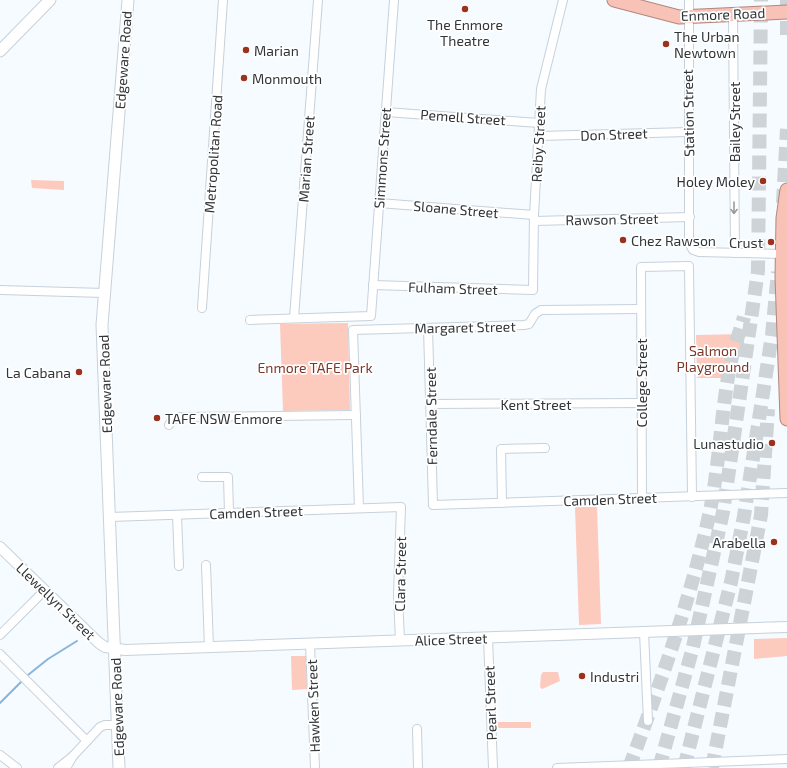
<svg xmlns="http://www.w3.org/2000/svg" width="787" height="768" viewBox="0 0 787 768" font-family="'Exo 2',sans-serif">
	<style>
		.green { fill: #fdcabe }
		.lines { fill: none; stroke-linecap: round; stroke-linejoin: round }
		.stream { stroke: #88b5d9; stroke-width: 2 }
		.motorway-tunnel { stroke: #ced3d7; stroke-width: 14; stroke-dasharray: 14 7; stroke-linecap: butt }
		.minor-casing { stroke: #c6d1db; stroke-width: 10 }
		.tertiary-casing { stroke: #c6d1db; stroke-width: 12 }
		.secondary-casing { stroke: #c6d1db; stroke-width: 13 }
		.trunk-casing { stroke: #b1877e; stroke-width: 15 }
		.minor { stroke: #fff; stroke-width: 8 }
		.tertiary { stroke: #fff; stroke-width: 10 }
		.secondary { stroke: #fff; stroke-width: 11 }
		.trunk { stroke: #f8c2b6; stroke-width: 13 }
		.oneway { stroke: #989a9c }
		.poi-dot { fill: #9b321d; stroke: #fff; stroke-width: 1.5 }
		.labels { text-anchor: middle; dominant-baseline: central; stroke-width: 3.5; stroke-linejoin: round; paint-order: stroke }
		.street-label { font-size: 14px; fill: #303538; stroke: #fff }
		.poi-label { font-size: 14px; fill: #303538; stroke: #fff; text-anchor: start }
		.park-label { font-size: 14px; fill: #7d3628; stroke: #fff }
	</style>
	<rect width="100%" height="100%" fill="#f6fbff"/>
	<g class="green">
		<polygon points="31,180 64,181 64,190 32,188"/>
		<polygon points="348,323 350,410 283,411 280,324"/>
		<polygon points="744,334 744,354 730,354 731,378 697,378 696,335"/>
		<polygon points="575,507 597,507 601,624 579,625"/>
		<polygon points="787,638 787,656 754,659 754,639"/>
		<polygon points="291,656 306,656 307,689 292,690"/>
		<polygon points="543,672 558,672 560,681 542,689 540,687 541,675"/>
		<rect x="498" y="722" width="33" height="6"/>
	</g>
	<g class="lines">
		<g class="stream">
			<polyline points="28,675 48,659 77,641"/>
			<polyline points="0,703 22,681"/>
		</g>
		<g class="motorway-tunnel">
			<polyline points="787,0 787,40"/>
			<polyline points="783,203 787,129"/>
			<path d="M629,768c31,-84 62,-169 81,-257 10,-50 11,-101 21,-150 3,-15 9,-29 13,-44"/>
			<polyline points="659,768 692,651 723,512 758,271 761,0"/>
			<polyline points="684,768 731,582 744,516 772,335 778,272"/>
			<polyline points="712,768 761,515 768,409"/>
		</g>
		<g class="minor-casing">
			<g id="minor">
				<polyline points="689,0 689,243 693,250 699,252 782,254"/>
				<polyline points="733,15 735,253"/>
				<polyline points="386,112 539,123"/>
				<polyline points="539,136 688,132"/>
				<polyline points="379,203 534,215"/>
				<polyline points="534,221 690,217"/>
				<polyline points="373,285 533,290 534,215 541,89 563,0"/>
				<polyline points="0,290 104,293"/>
				<polyline points="202,308 223,0"/>
				<polyline points="294,318 318,0"/>
				<polyline points="250,320 371,316 394,0"/>
				<polyline points="428,328 433,505 787,493"/>
				<polyline points="430,404 642,403"/>
				<polyline points="169,425 172,420 180,417 356,415"/>
				<polyline points="202,477 228,477 229,513"/>
				<polyline points="642,498 641,267 689,266 692,497"/>
				<polyline points="502,503 501,449 545,448"/>
				<polyline points="359,508 353,330 524,325 529,324 535,314 541,310 641,309"/>
				<polyline points="177,515 179,566"/>
				<polyline points="110,517 401,507 398,595 400,641"/>
				<polyline points="206,565 209,648"/>
				<polyline points="644,632 648,721"/>
				<polyline points="0,635 44,591"/>
				<polyline points="488,638 493,768"/>
				<polyline points="310,644 315,768"/>
				<polyline points="0,654 87,741"/>
				<polyline points="417,729 418,768"/>
				<polyline points="0,755 17,768"/>
				<polyline points="58,768 73,756 100,727 105,725 117,725"/>
				<polyline points="66,768 73,756"/>
				<polyline points="557,768 787,759"/>
			</g>
		</g>
		<g class="tertiary-casing">
			<polyline id="tertiary" points="0,547 99,643 105,647 125,650 787,627"/>
		</g>
		<g class="secondary-casing">
			<g id="secondary">
				<polyline points="0,51 50,0"/>
				<polyline points="119,768 102,325 128,0"/>
			</g>
		</g>
		<g class="trunk-casing">
			<g id="trunk">
				<polyline points="614,0 679,17 787,12"/>
				<polyline points="787,190 783,218 782,277 787,419"/>
			</g>
		</g>
		<use href="#minor" class="minor"/>
		<use href="#tertiary" class="tertiary"/>
		<use href="#secondary" class="secondary"/>
		<use href="#trunk" class="trunk"/>
	</g>
	<defs><path id="oneway-shaft" d="M-6 0H5M1.5-3L5.5 0L1.5 3" fill="none" stroke-width="1.6" stroke-linecap="round" stroke-linejoin="round"/></defs>
	<use class="oneway" href="#oneway-shaft" transform="translate(734 208) rotate(90)"/>
	<g class="poi-dot">
		<circle cx="465" cy="9" r="4"/>
		<circle cx="666" cy="44" r="4"/>
		<circle cx="246" cy="50" r="4"/>
		<circle cx="244" cy="78" r="4"/>
		<circle cx="763" cy="181" r="4"/>
		<circle cx="623" cy="240" r="4"/>
		<circle cx="771" cy="242" r="4"/>
		<circle cx="79" cy="372" r="4"/>
		<circle cx="157" cy="418" r="4"/>
		<circle cx="772" cy="443" r="4"/>
		<circle cx="774" cy="542" r="4"/>
		<circle cx="582" cy="676" r="4"/>
	</g>
	<g class="labels">
		<g class="street-label">
			<text transform="translate(723 14) rotate(-2)">Enmore Road</text>
			<text transform="translate(123 60) rotate(-86)">Edgeware Road</text>
			<text transform="translate(688 113) rotate(-91)">Station Street</text>
			<text transform="translate(463 117) rotate(4)">Pemell Street</text>
			<text transform="translate(734 122) rotate(-90)">Bailey Street</text>
			<text transform="translate(614 134) rotate(-2)">Don Street</text>
			<text transform="translate(538 144) rotate(-87)">Reiby Street</text>
			<text transform="translate(213 154) rotate(-86)">Metropolitan Road</text>
			<text transform="translate(382 158) rotate(-86)">Simmons Street</text>
			<text transform="translate(306 159) rotate(-86)">Marian Street</text>
			<text transform="translate(456 209) rotate(5)">Sloane Street</text>
			<text transform="translate(612 219) rotate(-1)">Rawson Street</text>
			<text transform="translate(453 288) rotate(2)">Fulham Street</text>
			<text transform="translate(465 327) rotate(-1)">Margaret Street</text>
			<text transform="translate(641 383) rotate(-90)">College Street</text>
			<text transform="translate(105 384) rotate(-92)">Edgeware Road</text>
			<text x="536" y="404">Kent Street</text>
			<text transform="translate(431 416) rotate(-91)">Ferndale Street</text>
			<text transform="translate(610 499) rotate(-2)">Camden Street</text>
			<text transform="translate(256 512) rotate(-2)">Camden Street</text>
			<text transform="translate(400 574) rotate(-89)">Clara Street</text>
			<text transform="translate(56 601) rotate(44)">Llewellyn Street</text>
			<text transform="translate(451 639) rotate(-2)">Alice Street</text>
			<text transform="translate(490 703) rotate(-92)">Pearl Street</text>
			<text transform="translate(313 706) rotate(-92)">Hawken Street</text>
			<text transform="translate(117 707) rotate(-92)">Edgeware Road</text>
		</g>
		<g class="poi-label">
			<text x="465" y="24" text-anchor="middle">The Enmore<tspan x="465" dy="16">Theatre</tspan></text>
			<text x="674" y="36">The Urban<tspan x="674" dy="16">Newtown</tspan></text>
			<text x="254" y="50">Marian</text>
			<text x="252" y="78">Monmouth</text>
			<text x="755" y="181" text-anchor="end">Holey Moley</text>
			<text x="631" y="240">Chez Rawson</text>
			<text x="763" y="242" text-anchor="end">Crust</text>
			<text x="71" y="372" text-anchor="end">La Cabana</text>
			<text x="165" y="418">TAFE NSW Enmore</text>
			<text x="764" y="443" text-anchor="end">Lunastudio</text>
			<text x="766" y="542" text-anchor="end">Arabella</text>
			<text x="590" y="676">Industri</text>
		</g>
		<g class="park-label">
			<text x="713" y="350">Salmon<tspan x="713" dy="16">Playground</tspan></text>
			<text x="315" y="367">Enmore TAFE Park</text>
		</g>
	</g>
</svg>
